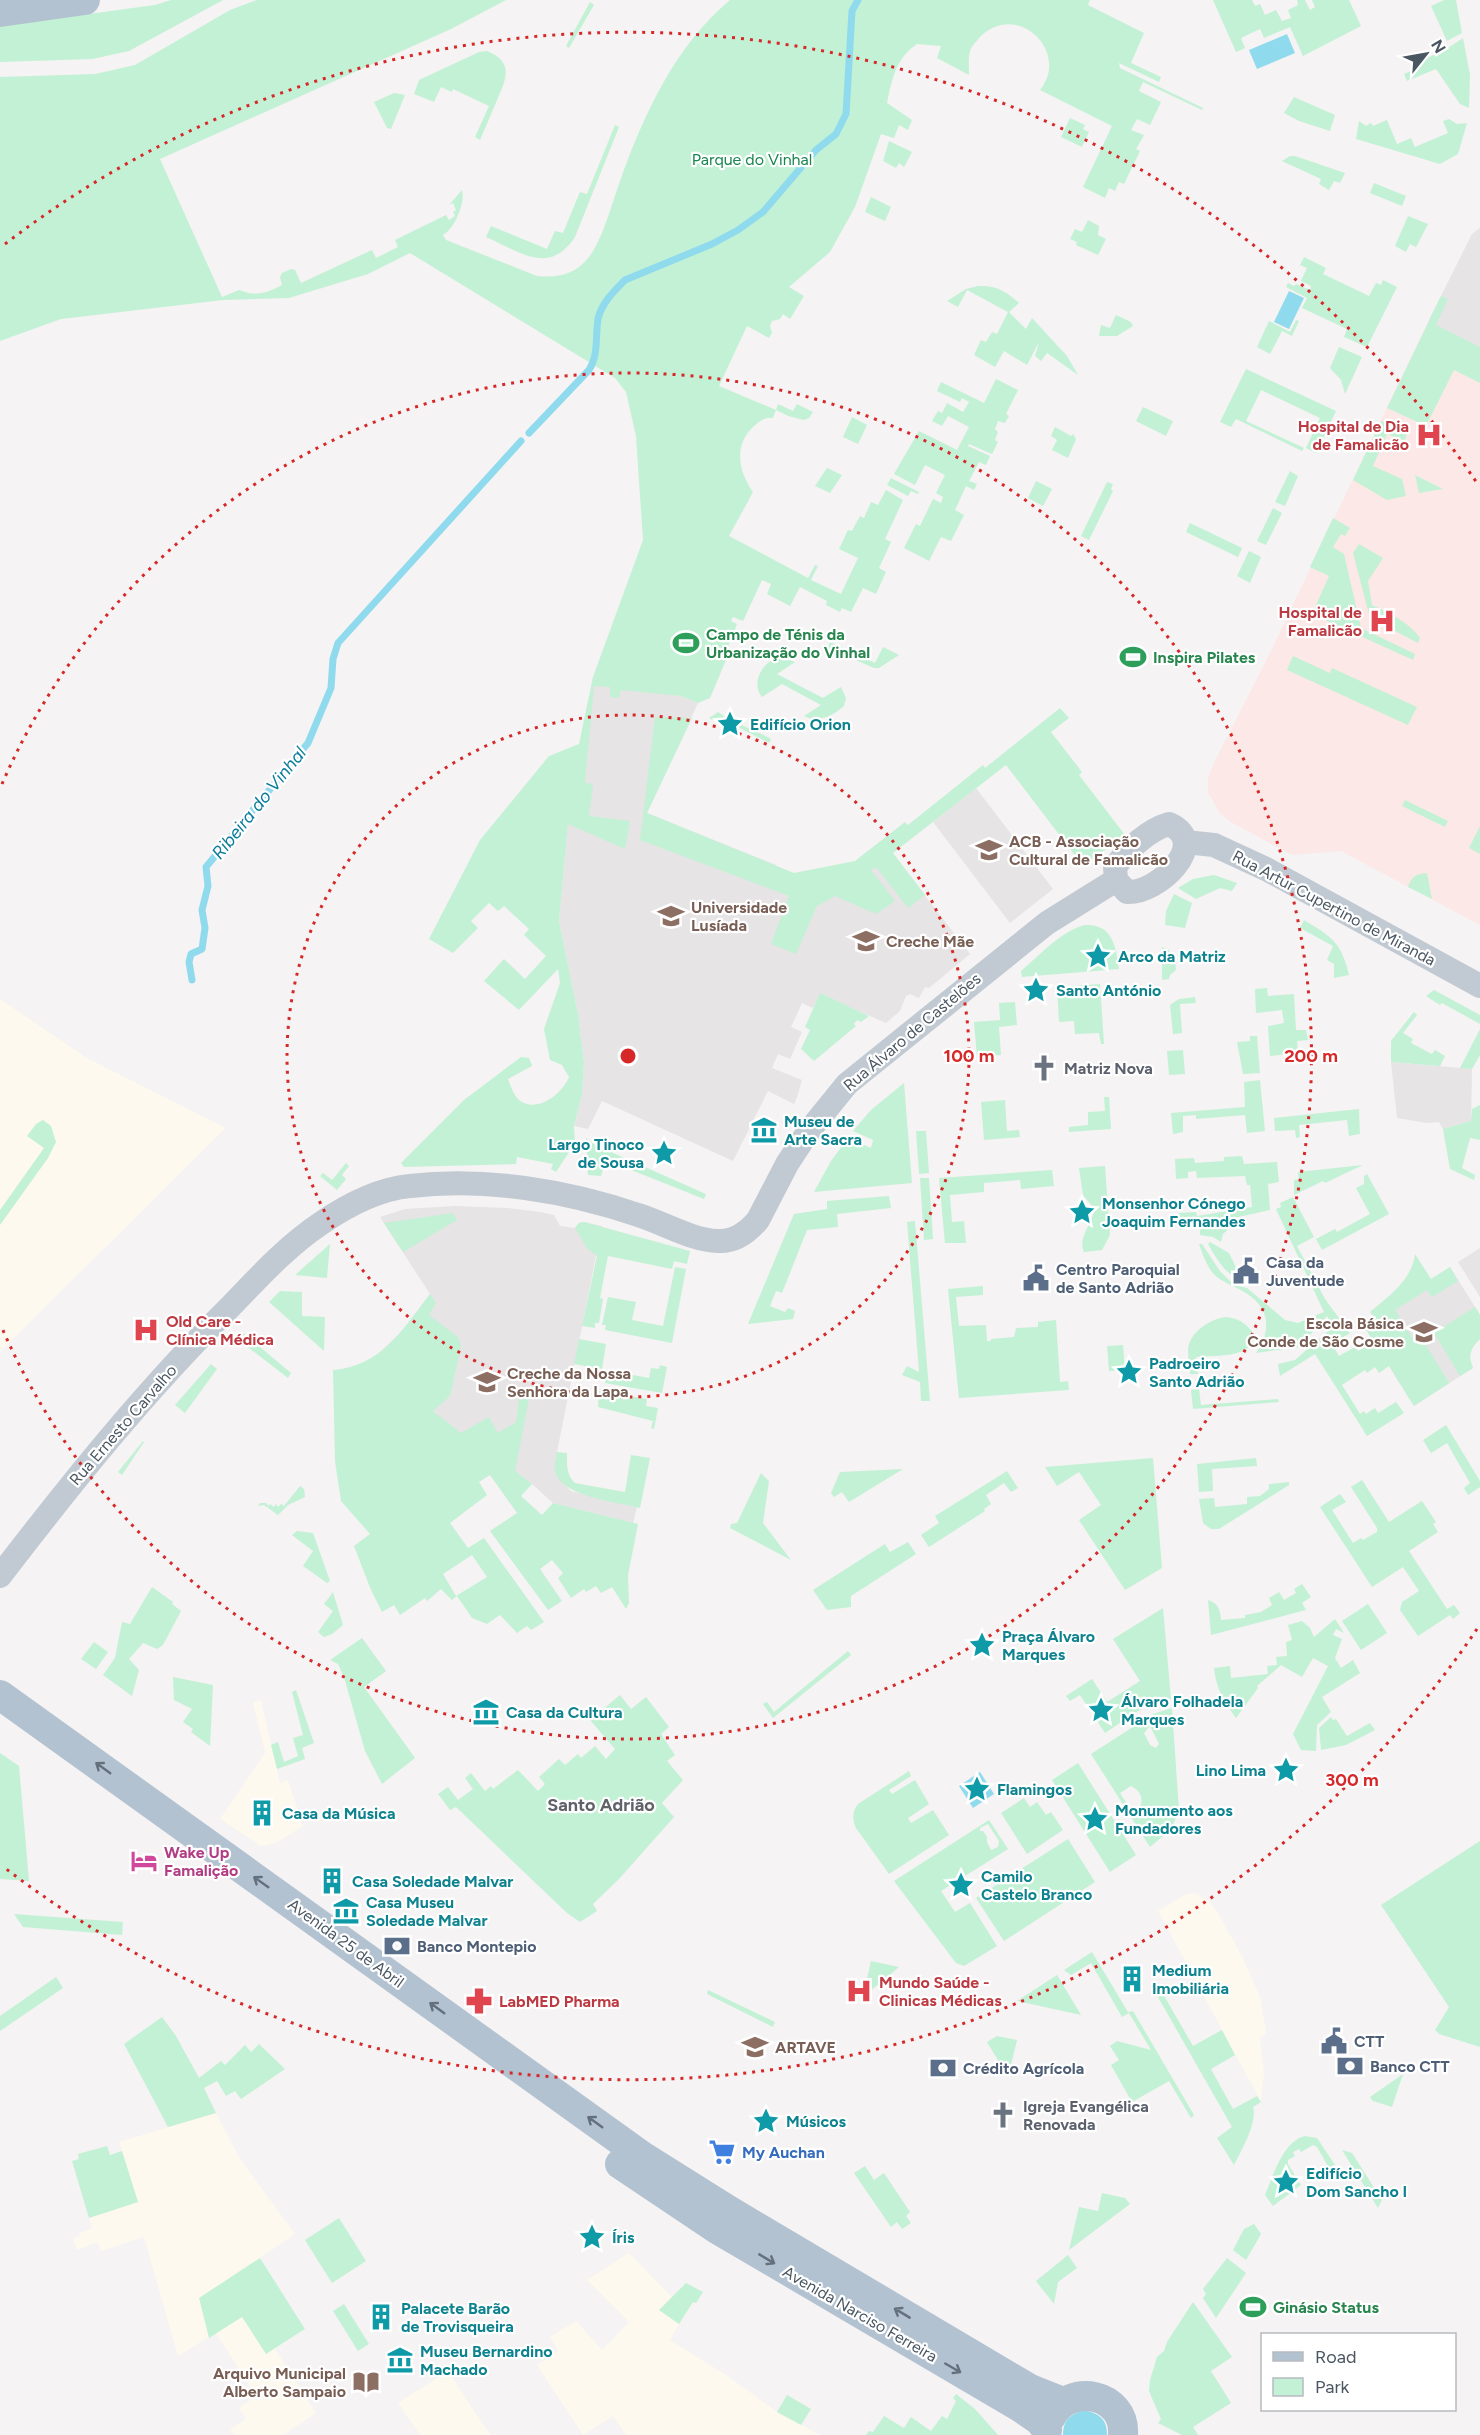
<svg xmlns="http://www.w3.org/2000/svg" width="1480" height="2435" viewBox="0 0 1480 2435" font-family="Figtree,sans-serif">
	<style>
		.commercial { fill: #fdf9ef }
		.education { fill: #e6e4e5 }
		.medical { fill: #fce8e6 }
		.green { fill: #c3f1d5; fill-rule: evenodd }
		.water { fill: #90daee }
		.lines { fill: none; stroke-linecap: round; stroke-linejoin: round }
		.stream { stroke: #90daee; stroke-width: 7 }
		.minor { stroke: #c1cad2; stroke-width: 24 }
		.major { stroke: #b3c2d1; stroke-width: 30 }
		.oneway { stroke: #64717d }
		.ring { fill: none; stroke: #d62828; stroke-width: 3; stroke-dasharray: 3 6 }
		.labels { text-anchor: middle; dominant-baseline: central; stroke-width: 4.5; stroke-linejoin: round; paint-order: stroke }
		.park-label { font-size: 16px; fill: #17864f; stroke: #fff }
		.health-label { font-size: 16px; font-weight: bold; fill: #be3a42; stroke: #fff; text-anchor: start }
		.leisure-label { font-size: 16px; font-weight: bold; fill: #27864d; stroke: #fff; text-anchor: start }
		.culture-label { font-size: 16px; font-weight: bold; fill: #0d838f; stroke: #fff; text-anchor: start }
		.education-label { font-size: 16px; font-weight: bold; fill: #785e54; stroke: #fff; text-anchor: start }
		.street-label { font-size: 16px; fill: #4a5661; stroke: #fff }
		.worship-label { font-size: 16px; font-weight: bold; fill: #5b616d; stroke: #fff; text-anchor: start }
		.service-label { font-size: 16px; font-weight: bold; fill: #4e5e75; stroke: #fff; text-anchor: start }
		.hotel-label { font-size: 16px; font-weight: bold; fill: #b23c85; stroke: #fff; text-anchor: start }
		.shop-label { font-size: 16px; font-weight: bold; fill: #366cbe; stroke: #fff; text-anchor: start }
		.water-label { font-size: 18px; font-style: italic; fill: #0c7c9b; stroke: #fff }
		.neighbourhood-label { font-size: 18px; font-weight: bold; fill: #5f6368; stroke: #fff }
		.centre { fill: #d62828; stroke: #fff; stroke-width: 3 }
		.ring-label { font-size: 18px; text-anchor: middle; font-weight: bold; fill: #d62828; stroke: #fff; stroke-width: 4.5; stroke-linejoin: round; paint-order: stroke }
	</style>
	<rect width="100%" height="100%" fill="#f5f3f3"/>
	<g class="commercial">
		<polygon points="0,999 87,1058 226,1128 0,1352"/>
		<polygon points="261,1700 280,1783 288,1780 303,1826 276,1843 261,1846 220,1819 265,1753 253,1702"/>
		<polygon points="1194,1893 1208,1900 1218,1913 1242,1956 1261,1999 1266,2034 1260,2038 1264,2074 1261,2102 1158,1911 1186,1894"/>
		<polygon points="216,2113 240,2159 295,2234 260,2258 305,2329 275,2349 316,2413 283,2435 234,2435 230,2429 246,2419 239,2408 256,2396 216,2333 178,2356 144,2237 101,2251 97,2242 77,2250 73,2239 80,2236 79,2233 92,2228 89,2218 138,2202 119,2142"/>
		<polygon points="629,2253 672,2297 659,2310 679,2324 670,2340 726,2375 777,2412 820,2435 626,2435 613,2416 583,2435 537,2365 558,2351 550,2337 576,2321 602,2350 629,2322 587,2280"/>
		<polygon points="448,2371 483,2424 491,2435 420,2435 398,2403"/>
	</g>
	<g class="education">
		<polygon points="1480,228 1480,347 1428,322 1472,234"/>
		<polygon points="593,677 681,696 698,703 647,813 776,865 767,887 893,854 970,954 929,988 925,987 919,998 910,994 906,996 900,1011 886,1023 820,994 813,1008 802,1003 791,1027 802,1032 790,1059 778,1054 772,1068 802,1080 797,1097 794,1104 768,1091 733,1161 602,1101 588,1129 574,1126 582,1095 584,1063 578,1014 559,921 568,823"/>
		<polygon points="976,788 1053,889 1010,923 933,822"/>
		<polygon points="1391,1062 1472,1069 1471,1121 1443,1129 1439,1122 1427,1123 1397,1118"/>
		<polygon points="455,1206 507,1208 540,1212 554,1215 560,1226 575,1228 579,1223 584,1222 602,1226 557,1452 558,1477 571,1491 637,1507 633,1523 553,1503 532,1484 443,1420 376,1356 406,1327 430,1294 380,1217 405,1209"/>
		<polygon points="1480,1248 1480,1297 1458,1262"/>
		<polygon points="1450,1267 1480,1315 1480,1339 1473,1346 1470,1353 1470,1360 1473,1368 1414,1406 1363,1325"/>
	</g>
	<polygon class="medical" points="1428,322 1480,347 1480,925 1341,851 1292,855 1229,821 1219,812 1208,792 1208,778 1214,763 1269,655"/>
	<g class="green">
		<polygon points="171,0 223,0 129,51 92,59 0,62 0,26 155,5"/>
		<path d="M257,0h249l-55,29 -291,130 62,138 17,-7c17,7 28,3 43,-5l-2,-8 2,-4 9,-4 4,1 6,13 71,-33 4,8 22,-11 -3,-7 51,-25 3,5 6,-4 -2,-4 3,-2 -3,-7 -4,2 13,-15c4,12 -8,40 -19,45l3,5 91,36c21,2 38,-1 52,-19 14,-18 23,-54 31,-76 24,-67 55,-135 110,-181h360l-2,5 56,28 -13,30 30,14 -2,5 -40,-19 1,5 83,40 -1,2 -59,-28 -4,9 22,11 -11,23 -13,-6 -6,11 13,5 -8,14 4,2 -16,33 -5,-2 -4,9 -6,-3 -4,10 -22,-11 29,-61 -72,-36c31,-38 -23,-90 -60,-53 -3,4 -9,9 -10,14 -2,8 -1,16 -1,24l-32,-17 4,-12 -24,-2c-21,14 -25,35 -30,59l25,17 -4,10 -9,-5 -5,13 -13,-4 -26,73 -25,45 -41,35 15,9 -14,23 -7,-5 -3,5 -8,2 -2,5 2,7 -3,5 -22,-12 -28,60 57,24 2,-6 15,7 4,-7 16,8 -4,6 -5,2 -16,-4 -12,-6 -3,8c-9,-1 -13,3 -20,9 -20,19 -14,45 0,65l-24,44 79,42 7,-13 3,1 -7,14 30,14 17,-36 -19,-9 9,-19 4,1 8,-15 4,2 7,-16 7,3 8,-15 17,10 -18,39 6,3 -12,26 7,4 -10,22 -13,-6 -12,24 -9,-4 -2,4 -14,-7 1,-4 -27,-14 -10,19 -23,-12 4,-10 -9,-4 -19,41 -10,-4 -2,4 6,3 -14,35 3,1 -16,38 -12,5 -17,-7 -60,-6 -2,8 -9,-1v-10l-16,-1 -9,97 8,1 -4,32 41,5 -5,28 -57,-25 -9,97 19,93 6,49 -2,32 -8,31 1,17 -19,29 -5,-3 2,-5 -36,-7 -1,7 -112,3 -3,-4 63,-63 57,-43 8,1 3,8 -24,13c3,8 5,15 11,21 18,14 43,-6 50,-23l-7,-12 -12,-5 -6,-31 16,-46 -2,-14 -39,41 -35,-29 20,-22 21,20 21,-23 -22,-21 5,-6 -25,-23 -6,5 -9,-8 -18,18 7,7 -25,25 -24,-14 51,-99 69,-84 30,-12 14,-67 50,-137 -7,-104 -10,-44 -11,-14 -205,-125 -42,21 -79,24 -66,2 -162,19 -61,22v-264l95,-3 40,-9 95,-55z"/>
		<polygon points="1213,0 1252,0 1255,6 1260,4 1265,15 1276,10 1282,21 1291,18 1288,10 1298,5 1297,0 1305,0 1310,10 1315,7 1312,0 1349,0 1361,26 1303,56 1290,27 1264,38 1260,29 1241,38 1245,48 1236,52"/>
		<polygon points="1444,0 1456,0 1462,33 1447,41 1431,6"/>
		<polygon points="590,2 594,5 569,48 566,46"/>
		<polygon points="1463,38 1470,75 1469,108 1460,104 1436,69 1407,81 1404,74 1420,67 1418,62 1445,50"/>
		<path d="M487,51c30,12 17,32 8,54 -5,12 -10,23 -15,35l-5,-3 14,-31 -36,-17 -1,3 -11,-5 -7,15 -20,-8 5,-14 60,-28z"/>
		<polygon points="394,93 405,95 391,129 387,128 374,102"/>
		<polygon points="1294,97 1335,115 1330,131 1299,121 1284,113"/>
		<polygon points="1070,118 1085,125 1083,129 1089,132 1082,147 1061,137"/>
		<polygon points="1449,119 1457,124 1467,123 1458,154 1440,164 1356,139 1359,121 1366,126 1371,123 1373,126 1387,120 1397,144 1411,138 1415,147 1448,133 1443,121"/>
		<path d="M615,125l4,2 -44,110c-26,39 -55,15 -89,0l5,-11 56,23 8,-18 8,2 17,-41 7,2z"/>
		<polygon points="889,141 912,152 904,167 899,163 896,168 883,161"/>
		<polygon points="1290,156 1295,156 1345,173 1340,183 1334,181 1329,190 1319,184 1321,179 1282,161"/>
		<polygon points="1374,183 1406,196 1402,206 1370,193"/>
		<polygon points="871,197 891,207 885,221 865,212"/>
		<polygon points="1408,216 1428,224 1416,247 1410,244 1406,252 1395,246"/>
		<polygon points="1088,220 1099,226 1098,235 1106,239 1098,255 1076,245 1077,242 1070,239 1075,229 1082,232"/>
		<polygon points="1304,257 1326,268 1323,274 1369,296 1376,283 1381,285 1383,280 1397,287 1367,347 1344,337 1347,329 1302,308 1307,298 1286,287 1288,283 1294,286 1296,284 1310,290 1311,286 1301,281 1307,268 1300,265"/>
		<path d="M978,286c18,-1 28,5 41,17l-10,9 17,17 6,-11 35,38 11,19 -31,-22 -6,8 -6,-5 4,-14 -12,23 -23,-14 -9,16 -21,-12 7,-15 5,2 6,-10 5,2 11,-22 -41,-22 -9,17 -11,-6 19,-12z"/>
		<polygon points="1441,296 1448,299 1436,325 1480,347 1480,383 1454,370 1426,426 1387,408"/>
		<polygon points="1116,315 1131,322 1133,326 1117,336 1099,336 1101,325 1110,328"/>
		<polygon points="1296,320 1299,321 1292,336 1282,331 1270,354 1257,347 1269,321 1290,332"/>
		<polygon points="1339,347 1362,357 1345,394 1341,380 1330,368"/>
		<polygon points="1246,369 1336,411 1316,453 1306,448 1320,418 1261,390 1246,421 1304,448 1302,451 1236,419 1231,427 1220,422"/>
		<polygon points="996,379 1018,390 1006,414 1009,416 1005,423 998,421 995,429 998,432 995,440 998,442 992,454 969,444 968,446 990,456 986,465 979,462 969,481 977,484 974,490 966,486 955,510 964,515 951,541 941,537 929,561 904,548 916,524 920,526 933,499 941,503 943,497 936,493 945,475 925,465 915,485 894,474 919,431 957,450 969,427 948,416 942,426 932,421 938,411 942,413 947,403 963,412 969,402 962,398 960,402 937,391 941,382 984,403"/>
		<polygon points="1143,407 1173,421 1166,436 1136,421"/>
		<polygon points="852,417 867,425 858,444 843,437"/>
		<polygon points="1381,421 1407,433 1405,441 1387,434 1373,466 1402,479 1406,496 1387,500 1353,480"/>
		<polygon points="1055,427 1071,436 1073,434 1076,439 1068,458 1052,450 1057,440 1051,436"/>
		<polygon points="827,468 842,475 830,493 815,486"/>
		<polygon points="1290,471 1298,476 1285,506 1275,502"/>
		<polygon points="1415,475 1443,489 1419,493"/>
		<polygon points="891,478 919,492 918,494 911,491 908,496 887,485"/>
		<polygon points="1036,481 1052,489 1043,506 1028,498"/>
		<polygon points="1107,482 1113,484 1111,489 1113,491 1089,540 1081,536"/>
		<polygon points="1273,508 1282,513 1266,545 1257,541"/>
		<polygon points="1333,518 1350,528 1345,536 1341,534 1333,547 1344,554 1361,628 1415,654 1413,660 1312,614 1329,576 1310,567"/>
		<polygon points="1190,523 1242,548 1238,557 1186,532"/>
		<path d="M1359,544l24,14 -15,23 4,24c18,9 36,16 48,33l-2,5 -48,-25 -17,-65z"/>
		<polygon points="1249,551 1261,557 1250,583 1237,576"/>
		<polygon points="830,642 875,663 883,647 899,655 879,668 874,668 828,648"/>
		<polygon points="1293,656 1330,673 1332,668 1417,707 1408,725 1287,670"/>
		<path d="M776,658h8l11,4 -18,12 46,24 18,-11 5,11 -2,8c-11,10 -26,17 -40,10l17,-11 -39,-21 -20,13c-11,-13 -1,-33 14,-39z"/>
		<polygon points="1060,708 1069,718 1051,732 1082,772 1079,775 1125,835 1083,866 1006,765 893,853 925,895 908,908 876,867 871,870 895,901 876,914 835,896 817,906 796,954 771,944 789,896 640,840 655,717 692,718 647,813 794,873 855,861 905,822 908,825 983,765 985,768"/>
		<path d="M718,712c17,12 35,17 53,27l-2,4 -31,-16 -3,4 -26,-13z"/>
		<polygon points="1405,800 1448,821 1445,827 1402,806"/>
		<polygon points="1480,826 1480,854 1469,848"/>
		<path d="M1427,873l5,26 -24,-12c4,-11 8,-13 19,-14z"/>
		<polygon points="1214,875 1237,883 1232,891 1220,888 1196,899 1178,888 1193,879"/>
		<polygon points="1174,894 1192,903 1185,928 1165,925 1166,911"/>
		<path d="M1304,920c27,16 38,23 45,55l-15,3v-14l-7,-4 6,-14 -33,-18z"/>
		<path d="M1085,925c28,-1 31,22 34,44l-97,8 -1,-6c19,-16 40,-40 64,-46z"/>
		<polygon points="1162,947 1169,950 1170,955 1175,959 1176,970 1170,975 1169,979 1162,980"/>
		<polygon points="1100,984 1104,1044 1101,1044 1099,1033 1075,1034 1074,1021 1059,1022 1057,987"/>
		<polygon points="1267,988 1268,996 1294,994 1296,1030 1306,1030 1308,1040 1297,1041 1298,1053 1270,1056 1268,1026 1284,1023 1282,1010 1256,1013 1255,989"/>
		<polygon points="1434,990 1480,1015 1480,1024 1442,1003 1440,1005 1426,996"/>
		<polygon points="820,993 869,1016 861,1022 857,1020 854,1024 856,1026 814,1061 801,1049 810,1030 805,1027"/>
		<polygon points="1195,997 1196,1003 1180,1004 1182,1033 1173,1034 1170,1005 1179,999"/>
		<polygon points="1015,1002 1017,1025 999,1027 1001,1055 977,1057 974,1022 1000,1020 999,1003"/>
		<polygon points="1414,1012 1417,1015 1403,1033 1413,1039 1411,1043 1432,1054 1435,1050 1445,1056 1440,1066 1391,1062 1391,1041"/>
		<polygon points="1480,1029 1480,1055 1472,1069 1460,1068"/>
		<polygon points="1250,1036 1257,1036 1260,1073 1243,1074 1237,1042 1250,1041"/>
		<polygon points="1183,1050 1185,1074 1169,1075 1167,1051"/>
		<polygon points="1260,1080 1265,1131 1247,1133 1245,1115 1196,1119 1196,1115 1183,1116 1183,1132 1173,1134 1171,1113 1245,1107 1244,1082"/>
		<polygon points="904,1083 912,1183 814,1192 831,1161 848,1138 871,1148 873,1140 853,1131 871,1110"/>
		<polygon points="1104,1097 1109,1097 1111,1129 1069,1132 1069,1127 1088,1125 1088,1112 1105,1111"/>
		<polygon points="1005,1100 1007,1131 1019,1130 1020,1137 984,1140 981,1102"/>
		<polygon points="1480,1105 1480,1140 1470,1138 1462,1168 1475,1175 1474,1180 1450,1169 1443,1129 1471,1121 1472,1109"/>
		<polygon points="1359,1109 1360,1134 1349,1136 1347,1120 1299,1125 1300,1137 1296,1138 1295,1130 1275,1131 1274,1118"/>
		<polygon points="43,1120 51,1126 56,1142 48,1158 0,1225 0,1210 44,1148 27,1136 36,1124"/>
		<polygon points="916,1131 926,1131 929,1173 919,1174"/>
		<polygon points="586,1138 595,1145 706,1194 704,1199 606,1160 601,1176 588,1175"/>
		<polygon points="1242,1156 1244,1164 1277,1162 1279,1182 1268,1184 1270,1210 1234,1218 1236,1222 1223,1234 1221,1242 1213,1237 1200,1235 1200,1226 1180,1230 1178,1213 1196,1212 1197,1216 1252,1207 1250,1185 1247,1185 1245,1176 1197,1178 1196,1171 1188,1172 1188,1178 1176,1179 1175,1159 1194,1158 1195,1163 1224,1161 1224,1157"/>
		<polygon points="346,1163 349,1166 342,1175 346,1179 337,1190 320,1176 323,1173 332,1180"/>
		<polygon points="1363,1165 1325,1183 1323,1181 1294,1195 1294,1180 1299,1179 1298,1172"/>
		<path d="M1105,1166l5,69 -8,15 -18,2c-7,-16 10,-29 10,-44l-11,-13 -4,-27z"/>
		<polygon points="1052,1170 1054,1186 1021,1189 1020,1180 984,1183 984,1192 950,1195 952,1222 964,1221 966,1243 945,1243 939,1178"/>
		<polygon points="1367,1174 1389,1214 1322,1250 1316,1239 1335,1229 1337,1232 1370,1214 1356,1188 1364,1184 1364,1176"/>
		<polygon points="920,1178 929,1178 933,1239 924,1240"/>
		<polygon points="889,1196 891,1208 837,1214 838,1227 807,1230 782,1293 776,1291 770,1306 785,1312 788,1308 795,1311 793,1319 748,1324 794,1214 827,1209 827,1201"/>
		<path d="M1293,1197l21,40 -17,9 28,53 25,34 -18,11 7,12 16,-9 3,4 16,-9 -11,-17 11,-8 -4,-5c19,-16 42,-32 45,-58l16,25 19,-12 8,14 -26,16 -5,-7 -32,20 21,34 7,-4 26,43 -35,23 -25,-40 -10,7 -4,-6 -8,6 -2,-3 -23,15 18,29 4,-3 2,3 9,-6 3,5 18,-11 8,11 -37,23 -52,-82 -35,22 -2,-12 17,-4 33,-29 3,-6 -4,-9 -28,31 -43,6c15,-22 15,-44 -10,-60 -9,-6 -20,-9 -29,-16 -9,-7 -14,-22 -18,-33h3l18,27 14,14 13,3 38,32 13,3 26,-11 -48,-103 5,-2 -1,-4z"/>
		<polygon points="453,1213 457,1220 403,1252 384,1223"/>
		<polygon points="915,1221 930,1401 921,1401 920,1382 902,1375 907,1366 919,1372 907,1222"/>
		<polygon points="584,1222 690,1251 687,1264 674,1261 672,1269 608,1256 600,1298 603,1299 599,1323 595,1323 595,1328 582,1326 597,1256 587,1248 575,1228 579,1223"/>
		<path d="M1210,1242l19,11 13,27c-18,-6 -25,-21 -34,-36z"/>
		<polygon points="330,1244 327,1278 295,1275"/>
		<polygon points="675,1267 686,1269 672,1343 605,1330 606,1325 602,1325 608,1297 636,1302 632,1320 663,1326"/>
		<polygon points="983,1286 983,1295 956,1297 959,1326 986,1325 987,1341 991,1341 991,1339 1014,1337 1016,1328 1038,1327 1038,1322 1056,1320 1060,1382 1068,1381 1069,1390 959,1398 948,1289"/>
		<polygon points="280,1291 302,1292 302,1316 325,1317 324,1351 269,1302"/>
		<path d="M430,1294l6,9 -7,12 29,22 3,9 -11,50 -17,15 28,22 28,-16 9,16 18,-11 3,-22 11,-6 -15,77 17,13 -11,12 21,19 11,-12 85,21 -10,51 1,28 -3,6 -14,-22 -11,6 -5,-7 -10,6 -2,-3 -13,9 -13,-20 5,-5 -11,-13 -12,9 22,32 -14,9 -58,-79 27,-18 -27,-38 -11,7 8,13 -37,28 18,25 16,-10 60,84 -13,8 -4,-4 -10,7 -17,-18 -13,9 -15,-6 -15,-22 -5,4 -11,-11 -14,12 -2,-3 -25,17 -6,-10 -12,7 -11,-22 -17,-44 16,-12 -29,-33 -6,-40 -2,-91c49,-4 69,-40 97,-76zM472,1555l15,22 -31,19 -13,-22z"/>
		<path d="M1475,1307l5,8v24c-10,9 -12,17 -7,29l-13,8 -26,-43z"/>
		<path d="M1227,1317c14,2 21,8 28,19 -5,23 -40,19 -59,21l2,17h-8c0,-8 -2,-16 -2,-24 1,-18 23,-32 39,-33z"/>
		<polygon points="242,1332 291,1373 288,1378 236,1338"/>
		<polygon points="579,1339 606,1344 602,1369 574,1364"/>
		<polygon points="1123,1345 1125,1370 1109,1371 1107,1346"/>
		<polygon points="211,1364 217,1369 185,1413 175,1405"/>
		<polygon points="660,1365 667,1367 662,1393 605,1383 607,1370 649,1378 651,1368 659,1369"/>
		<polygon points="1199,1389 1201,1405 1278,1399 1279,1402 1193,1409 1191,1390"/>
		<polygon points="599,1391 647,1399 646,1406 658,1408 654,1429 651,1428 653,1421 598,1407"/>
		<polygon points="1446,1425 1480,1481 1480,1487 1468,1495 1464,1488 1470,1483 1447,1443 1431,1453 1423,1440"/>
		<polygon points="143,1441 144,1442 122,1475 118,1472"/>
		<path d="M557,1452l10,1c0,11 -1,22 8,30l50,9 6,-37 19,3 -10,50c-21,-6 -81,-11 -85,-38 -1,-5 1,-13 2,-18z"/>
		<polygon points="1153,1458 1162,1568 1125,1590 1079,1520 1101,1505 1079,1472 1057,1486 1045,1467"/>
		<polygon points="1256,1458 1257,1466 1212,1469 1213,1491 1199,1492 1197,1464"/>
		<polygon points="903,1469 849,1502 842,1492 834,1497 831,1493 840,1472"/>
		<polygon points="1007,1471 1018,1488 1011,1492 1004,1483 986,1495 991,1504 984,1509 985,1511 929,1547 921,1535 939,1523 935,1516"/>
		<polygon points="761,1473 769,1481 763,1523 791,1560 730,1528 731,1524 737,1523"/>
		<polygon points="1362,1480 1389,1522 1422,1501 1436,1522 1433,1524 1438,1532 1409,1551 1447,1609 1454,1605 1460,1613 1453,1619 1450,1615 1418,1636 1400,1610 1402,1602 1419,1591 1403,1567 1372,1587 1320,1507 1340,1494 1346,1502 1332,1510 1353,1543 1361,1538 1363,1540 1377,1532 1377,1528 1351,1487"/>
		<polygon points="1289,1482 1289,1485 1219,1529 1211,1529 1203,1523 1199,1499 1214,1498 1215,1507 1247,1504 1247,1497 1260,1496 1269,1489 1269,1484"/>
		<polygon points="300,1486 304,1489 305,1497 288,1505 278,1515 264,1505 258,1506 260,1503 266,1503 269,1506 270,1504 274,1507 276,1504 278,1507 281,1504 284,1506"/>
		<polygon points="297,1531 313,1533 330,1581 327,1583 303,1566 313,1551 292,1535"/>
		<polygon points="908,1542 916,1554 851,1596 851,1607 827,1610 813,1590 885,1544 890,1552"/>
		<path d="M1302,1584l9,13 -9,6 4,7 -95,25 -3,-35c11,4 12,9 13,20l24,-2v-3l16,-3 11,-7 -3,-7 10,-6 5,8 12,-7 -2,-4z"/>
		<polygon points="152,1587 173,1602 172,1604 181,1611 163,1645 157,1649 143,1643 129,1659 139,1670 132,1696 103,1675 115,1658 122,1622 130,1624"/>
		<polygon points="333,1592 343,1625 332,1634 324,1637 318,1632 333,1611 324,1604"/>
		<polygon points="1368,1604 1387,1633 1361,1650 1342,1621"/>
		<path d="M1163,1608l8,91c-25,3 -46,21 -66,34l-25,-38 -10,6 -4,-5 26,-17 15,23 33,-21 -27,-42z"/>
		<path d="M1335,1619l9,14 -8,-4 -3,6 9,4 -7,19 6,10 12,-8 7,13 -38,24 9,15 -14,13 -1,26 -15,-1 -8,-16 35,-68 -15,-8 -11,19 -21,-12 -24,21 1,2 -22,30c-12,-16 -20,-30 -22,-50l16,-2 1,12 37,-4 -1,-8 10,-1 -1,-8 11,-1 -1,-14 6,-2 -4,-15 14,-4 8,7 4,9z"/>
		<polygon points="362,1638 386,1671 364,1687 415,1758 382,1784 365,1751 344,1677 338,1664 330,1660"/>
		<polygon points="94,1642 108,1652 96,1669 81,1659"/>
		<polygon points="848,1651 851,1655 773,1718 763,1704 767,1702 774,1712"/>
		<polygon points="173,1677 213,1685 210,1746 191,1732 193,1729 183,1722 192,1709 174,1700"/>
		<polygon points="296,1690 314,1743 302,1748 305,1759 277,1769 271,1745 278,1742 284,1762 298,1756 293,1738 303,1735 292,1692"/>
		<polygon points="620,1695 631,1709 646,1697 669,1727 661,1734 675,1755 667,1761 683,1780 662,1803 674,1817 619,1879 593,1904 597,1911 580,1922 567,1913 456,1807 450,1810 438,1794 448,1787 458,1800 473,1789 465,1778 471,1773 485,1791 491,1786 493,1789 518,1770 538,1791 545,1784 539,1777 559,1759 565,1765 578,1754 581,1758 595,1746 606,1759 615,1749 590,1720"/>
		<path d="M1172,1708l7,103 -8,18 -21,18 -59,-93 62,-40zM1150,1726l9,18 -3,4 -6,-3 -6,-12zM1131,1786c12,6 14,17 5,27l-5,-3 -11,-17z"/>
		<polygon points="1331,1717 1333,1720 1336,1719 1347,1736 1370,1723 1375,1730 1346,1745 1321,1750 1319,1728"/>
		<polygon points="0,1753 19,1766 29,1881 0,1879"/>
		<polygon points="1078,1763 1136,1855 1110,1872 1052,1780"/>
		<path d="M909,1771l2,5 -22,14 3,4 23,-14 14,24 -21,14 3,5 22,-13 16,25 -60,39 -33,-46c-4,-9 -4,-16 2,-24z"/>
		<polygon points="1024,1798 1030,1807 1037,1802 1046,1815 1051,1812 1063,1830 1027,1854 1001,1813"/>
		<path d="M989,1820l19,29 -67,42 14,21 15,-9 27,43 -33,20 -8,-3 -62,-82zM988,1824l11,17 -1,6 -7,3 -4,-8v-5l-4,-6h-3v-3z"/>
		<polygon points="1068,1839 1095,1882 1004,1941 976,1898"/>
		<polygon points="1480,1841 1480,2047 1439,2034 1435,2030 1449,2007 1381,1905"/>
		<polygon points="14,1914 123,1922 122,1935 23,1927"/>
		<polygon points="1092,1952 1128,2012 1133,2011 1194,2115 1191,2118 1169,2081 1132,2102 1111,2065 1119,2060 1110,2046 1117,2041 1151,2050 1129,2013 1122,2017 1091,1963 1071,1975 1064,1970"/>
		<polygon points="871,1961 899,1967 869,1992 865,1987"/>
		<polygon points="1057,1975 1081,2015 1017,2001"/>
		<polygon points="56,1977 63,1988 0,2031 0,2016"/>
		<polygon points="708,1990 775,2022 773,2027 707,1994"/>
		<path d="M1163,1994l30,52 29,-16 13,25 -24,14 22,40 24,-13 4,6 -8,5c5,15 -12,44 -19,58l-17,-27 15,-11 -74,-130z"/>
		<polygon points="162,2017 176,2036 199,2078 221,2061 225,2065 245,2045 251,2052 259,2044 285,2069 241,2099 235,2091 226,2096 217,2081 204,2088 216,2113 168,2127 124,2044"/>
		<polygon points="997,2036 1017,2040 1008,2077 987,2042"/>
		<polygon points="1403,2074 1392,2107 1373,2101 1370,2097"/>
		<path d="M1305,2136l12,2 18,27 -22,14 -1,-2 16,-11 -11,-19 -4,-2 -12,7 -2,-3 -6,3 2,4 -7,4v4l13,21 -28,21 -8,-11c8,-19 18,-54 40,-59z"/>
		<polygon points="107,2146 110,2155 122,2151 138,2202 89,2218 72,2161 79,2159 78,2154"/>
		<polygon points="1342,2150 1352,2153 1382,2200 1378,2208"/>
		<polygon points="865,2166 874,2180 884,2173 910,2212 906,2216 911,2223 902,2229 897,2222 891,2227 854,2173"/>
		<polygon points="1102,2193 1125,2198 1130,2204 1069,2250 1079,2207 1098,2211"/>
		<polygon points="339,2218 366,2261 332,2283 305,2240"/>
		<polygon points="1254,2224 1261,2234 1246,2260 1233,2250 1244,2229"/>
		<polygon points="1068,2255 1077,2268 1058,2282 1054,2304 1036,2281"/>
		<polygon points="260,2258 305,2329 266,2354 242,2317 209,2338 199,2298"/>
		<polygon points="1227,2258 1246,2273 1216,2318 1203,2298 1206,2294 1203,2289"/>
		<polygon points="686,2283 703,2292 696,2303 693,2302 679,2324 659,2310"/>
		<polygon points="1193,2302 1232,2357 1211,2371 1231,2403 1193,2427 1198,2435 1182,2435 1158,2423 1161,2419 1149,2391 1150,2380 1157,2357 1164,2351 1167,2342"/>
		<polygon points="344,2304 369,2344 358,2351 333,2311"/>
		<polygon points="956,2394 975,2409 998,2435 866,2435 869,2431 873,2432 884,2416 904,2428 911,2417 931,2431 942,2416 947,2419 956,2401 953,2398"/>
		<polygon points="787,2395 811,2409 801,2425 777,2412"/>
	</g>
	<g class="water">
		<polygon points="1287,34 1295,53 1257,69 1249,50"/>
		<polygon points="1289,291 1304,298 1289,329 1274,322"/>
		<polygon points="980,1772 994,1794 973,1808 959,1786"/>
		<path d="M1083,2410c15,3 24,8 24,25h-44c0,-15 7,-20 20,-25z"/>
	</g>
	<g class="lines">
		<g class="stream">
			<path d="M529,433l60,-63c10,-16 6,-32 9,-51 3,-15 16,-28 27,-39l87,-36 26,-14 25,-18 53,-62 20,-16 10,-20 6,-103 6,-11"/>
			<polyline points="192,980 189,962 191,954 202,949 205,928 202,910 208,886 206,867 308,743 331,688 333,659 338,643 521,441"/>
		</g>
		<g class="minor">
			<path d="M1169,824c43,19 -12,70 -42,68l-11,-12 -1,-13c13,-18 33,-37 54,-43z"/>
			<polyline points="1185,842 1214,845 1266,869 1480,986"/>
			<path d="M0,1576c72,-94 146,-186 230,-269 28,-29 56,-60 90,-83 26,-18 58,-35 90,-38 75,-9 158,5 228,29 26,8 53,25 80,26 17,1 30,-9 40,-21l29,-56 21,-32 39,-48 200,-161 69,-43"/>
		</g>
		<g class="major">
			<polyline points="0,12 85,0"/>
			<polyline points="0,1695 642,2156 728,2210 1030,2389 1063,2402"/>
			<polyline points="620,2164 717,2229 1020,2407 1039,2420 1047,2430"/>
			<path d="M1051,2417c18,-35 75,-24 72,18"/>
		</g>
	</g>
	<defs><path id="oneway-shaft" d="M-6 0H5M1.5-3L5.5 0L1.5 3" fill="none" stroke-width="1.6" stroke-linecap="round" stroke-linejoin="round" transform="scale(1.5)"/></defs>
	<g class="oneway">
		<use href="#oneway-shaft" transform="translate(103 1768) rotate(-144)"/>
		<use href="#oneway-shaft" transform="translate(261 1882) rotate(-145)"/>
		<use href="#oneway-shaft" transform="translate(437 2008) rotate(-144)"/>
		<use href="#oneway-shaft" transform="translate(595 2122) rotate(-144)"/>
		<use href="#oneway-shaft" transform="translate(767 2259) rotate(31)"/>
		<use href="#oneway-shaft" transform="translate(902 2313) rotate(-149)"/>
		<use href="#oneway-shaft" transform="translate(953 2368) rotate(30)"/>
	</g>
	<g class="ring">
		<circle cx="628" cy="1056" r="341"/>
		<path d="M2 784A683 683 0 1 1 2 1328"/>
		<path d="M1477 1629A1024 1024 0 0 1 5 1868M5 244A1024 1024 0 0 1 1477 483"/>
	</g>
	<defs>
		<g id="hospital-bare" transform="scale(2.07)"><path d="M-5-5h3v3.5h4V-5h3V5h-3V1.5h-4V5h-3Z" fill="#e0444e" stroke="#fff" stroke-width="2.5" paint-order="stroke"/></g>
		<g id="stadium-bare" transform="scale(2.07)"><path d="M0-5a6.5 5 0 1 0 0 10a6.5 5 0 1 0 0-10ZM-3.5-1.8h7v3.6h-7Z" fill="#2e9e5b" stroke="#fff" stroke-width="2.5" paint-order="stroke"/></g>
		<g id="sight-bare" transform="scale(2.07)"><path d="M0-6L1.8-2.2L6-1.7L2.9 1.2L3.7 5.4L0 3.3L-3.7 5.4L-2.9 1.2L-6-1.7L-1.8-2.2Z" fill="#0f9aa8" stroke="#fff" stroke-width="2.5" paint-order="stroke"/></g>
		<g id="school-bare" transform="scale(2.07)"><path d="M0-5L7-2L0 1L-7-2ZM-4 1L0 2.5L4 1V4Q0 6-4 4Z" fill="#8d6e63" stroke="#fff" stroke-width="2.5" paint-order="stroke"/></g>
		<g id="university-bare" transform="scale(2.07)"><path d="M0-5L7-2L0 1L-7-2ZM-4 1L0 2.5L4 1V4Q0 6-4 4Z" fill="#8d6e63" stroke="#fff" stroke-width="2.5" paint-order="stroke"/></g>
		<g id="church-bare" transform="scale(2.07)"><path d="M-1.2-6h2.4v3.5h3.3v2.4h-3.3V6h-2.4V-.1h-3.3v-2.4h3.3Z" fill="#6b7280" stroke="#fff" stroke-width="2.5" paint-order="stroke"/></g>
		<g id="museum-bare" transform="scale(2.07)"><path d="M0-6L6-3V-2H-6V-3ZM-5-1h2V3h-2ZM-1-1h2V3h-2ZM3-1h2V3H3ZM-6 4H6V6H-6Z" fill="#0f9aa8" stroke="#fff" stroke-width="2.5" paint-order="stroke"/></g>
		<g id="civic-bare" transform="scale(2.07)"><path d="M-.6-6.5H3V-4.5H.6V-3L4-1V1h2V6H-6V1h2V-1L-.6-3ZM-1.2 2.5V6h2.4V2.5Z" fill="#5c6f8a" stroke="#fff" stroke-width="2.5" paint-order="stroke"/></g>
		<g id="building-bare" transform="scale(2.07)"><path d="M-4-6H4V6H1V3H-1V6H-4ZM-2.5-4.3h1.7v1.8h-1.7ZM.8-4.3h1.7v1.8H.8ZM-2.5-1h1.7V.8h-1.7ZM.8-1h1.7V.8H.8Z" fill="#0f9aa8" stroke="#fff" stroke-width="2.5" paint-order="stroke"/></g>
		<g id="hotel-bare" transform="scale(2.07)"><path d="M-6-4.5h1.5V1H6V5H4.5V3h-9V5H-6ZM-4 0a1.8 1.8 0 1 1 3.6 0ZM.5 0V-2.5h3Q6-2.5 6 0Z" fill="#d1479c" stroke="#fff" stroke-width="2.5" paint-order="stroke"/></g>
		<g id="bank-bare" transform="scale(2.07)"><path d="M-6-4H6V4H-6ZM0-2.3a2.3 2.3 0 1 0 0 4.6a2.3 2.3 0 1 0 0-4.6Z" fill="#5c6f8a" stroke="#fff" stroke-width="2.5" paint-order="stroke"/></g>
		<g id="pharmacy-bare" transform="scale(2.07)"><path d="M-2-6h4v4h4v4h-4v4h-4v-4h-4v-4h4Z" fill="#e0444e" stroke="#fff" stroke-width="2.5" paint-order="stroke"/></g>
		<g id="supermarket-bare" transform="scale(2.07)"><path d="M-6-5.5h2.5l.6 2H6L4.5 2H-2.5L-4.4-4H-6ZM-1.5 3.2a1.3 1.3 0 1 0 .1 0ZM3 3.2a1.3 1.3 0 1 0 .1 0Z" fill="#3f7fe0" stroke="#fff" stroke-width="2.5" paint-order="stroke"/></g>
		<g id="library-bare" transform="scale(2.07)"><path d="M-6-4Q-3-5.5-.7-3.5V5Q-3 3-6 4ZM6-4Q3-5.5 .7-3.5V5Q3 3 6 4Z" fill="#8d6e63" stroke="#fff" stroke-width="2.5" paint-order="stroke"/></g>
	</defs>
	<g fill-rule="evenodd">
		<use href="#hospital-bare" x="1429" y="435"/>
		<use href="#hospital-bare" x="1382" y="621"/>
		<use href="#stadium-bare" x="686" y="643"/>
		<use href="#stadium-bare" x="1133" y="657"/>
		<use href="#sight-bare" x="730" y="724"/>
		<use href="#school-bare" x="989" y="850"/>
		<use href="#university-bare" x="671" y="916"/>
		<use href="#school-bare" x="866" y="941"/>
		<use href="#sight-bare" x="1098" y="956"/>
		<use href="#sight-bare" x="1036" y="990"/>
		<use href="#church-bare" x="1044" y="1068"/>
		<use href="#museum-bare" x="764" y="1130"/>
		<use href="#sight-bare" x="664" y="1153"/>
		<use href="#sight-bare" x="1082" y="1212"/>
		<use href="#civic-bare" x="1246" y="1271"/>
		<use href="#civic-bare" x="1036" y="1278"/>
		<use href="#hospital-bare" x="146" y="1330"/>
		<use href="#school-bare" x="1424" y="1332"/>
		<use href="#sight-bare" x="1129" y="1372"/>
		<use href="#school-bare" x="487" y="1382"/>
		<use href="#sight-bare" x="982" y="1645"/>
		<use href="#sight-bare" x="1101" y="1710"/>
		<use href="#museum-bare" x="486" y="1712"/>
		<use href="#sight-bare" x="1286" y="1770"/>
		<use href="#sight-bare" x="977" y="1789"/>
		<use href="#building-bare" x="262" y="1813"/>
		<use href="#sight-bare" x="1095" y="1819"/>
		<use href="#hotel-bare" x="144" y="1861"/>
		<use href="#building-bare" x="332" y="1881"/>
		<use href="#sight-bare" x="961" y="1885"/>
		<use href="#museum-bare" x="346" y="1911"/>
		<use href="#bank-bare" x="397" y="1946"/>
		<use href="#building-bare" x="1132" y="1979"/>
		<use href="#hospital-bare" x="859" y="1991"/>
		<use href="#pharmacy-bare" x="479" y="2001"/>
		<use href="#civic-bare" x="1334" y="2041"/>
		<use href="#school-bare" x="755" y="2047"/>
		<use href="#bank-bare" x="1350" y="2066"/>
		<use href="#bank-bare" x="943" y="2068"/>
		<use href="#church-bare" x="1003" y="2115"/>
		<use href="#sight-bare" x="766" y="2121"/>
		<use href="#supermarket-bare" x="722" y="2152"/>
		<use href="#sight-bare" x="1286" y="2182"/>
		<use href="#sight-bare" x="592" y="2237"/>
		<use href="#stadium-bare" x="1253" y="2307"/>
		<use href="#building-bare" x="381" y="2317"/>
		<use href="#museum-bare" x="400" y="2360"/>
		<use href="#library-bare" x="366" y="2382"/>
	</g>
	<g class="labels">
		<g class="park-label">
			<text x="752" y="159">Parque do Vinhal</text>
		</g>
		<g class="health-label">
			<text x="1409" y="426" text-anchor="end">Hospital de Dia<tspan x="1409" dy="18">de Famalicão</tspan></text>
			<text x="1362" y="612" text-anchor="end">Hospital de<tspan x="1362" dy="18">Famalicão</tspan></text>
			<text x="166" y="1321">Old Care -<tspan x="166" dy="18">Clínica Médica</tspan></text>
			<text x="879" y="1982">Mundo Saúde -<tspan x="879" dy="18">Clinicas Médicas</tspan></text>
			<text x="499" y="2001">LabMED Pharma</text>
		</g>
		<g class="leisure-label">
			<text x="706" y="634">Campo de Ténis da<tspan x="706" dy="18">Urbanização do Vinhal</tspan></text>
			<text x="1153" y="657">Inspira Pilates</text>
			<text x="1273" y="2307">Ginásio Status</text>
		</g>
		<g class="culture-label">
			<text x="750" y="724">Edifício Orion</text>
			<text x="1118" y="956">Arco da Matriz</text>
			<text x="1056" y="990">Santo António</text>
			<text x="784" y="1121">Museu de<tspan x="784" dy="18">Arte Sacra</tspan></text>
			<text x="644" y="1144" text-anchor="end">Largo Tinoco<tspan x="644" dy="18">de Sousa</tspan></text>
			<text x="1102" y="1203">Monsenhor Cónego<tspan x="1102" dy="18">Joaquim Fernandes</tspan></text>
			<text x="1149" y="1363">Padroeiro<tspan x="1149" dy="18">Santo Adrião</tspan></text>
			<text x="1002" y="1636">Praça Álvaro<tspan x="1002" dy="18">Marques</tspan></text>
			<text x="1121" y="1701">Álvaro Folhadela<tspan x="1121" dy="18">Marques</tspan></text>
			<text x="506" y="1712">Casa da Cultura</text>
			<text x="1266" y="1770" text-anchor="end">Lino Lima</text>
			<text x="997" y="1789">Flamingos</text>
			<text x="1115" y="1810">Monumento aos<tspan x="1115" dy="18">Fundadores</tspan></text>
			<text x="282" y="1813">Casa da Música</text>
			<text x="981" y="1876">Camilo<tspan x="981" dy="18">Castelo Branco</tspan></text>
			<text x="352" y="1881">Casa Soledade Malvar</text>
			<text x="366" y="1902">Casa Museu<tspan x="366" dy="18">Soledade Malvar</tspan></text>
			<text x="1152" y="1970">Medium<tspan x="1152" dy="18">Imobiliária</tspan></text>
			<text x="786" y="2121">Músicos</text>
			<text x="1306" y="2173">Edifício<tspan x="1306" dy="18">Dom Sancho I</tspan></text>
			<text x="612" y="2237">Íris</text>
			<text x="401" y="2308">Palacete Barão<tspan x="401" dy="18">de Trovisqueira</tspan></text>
			<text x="420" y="2351">Museu Bernardino<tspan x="420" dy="18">Machado</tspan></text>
		</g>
		<g class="education-label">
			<text x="1009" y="841">ACB - Associação<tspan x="1009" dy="18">Cultural de Famalicão</tspan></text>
			<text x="691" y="907">Universidade<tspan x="691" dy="18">Lusíada</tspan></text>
			<text x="886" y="941">Creche Mãe</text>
			<text x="1404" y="1323" text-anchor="end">Escola Básica<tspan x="1404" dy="18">Conde de São Cosme</tspan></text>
			<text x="507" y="1373">Creche da Nossa<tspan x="507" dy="18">Senhora da Lapa</tspan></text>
			<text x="775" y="2047">ARTAVE</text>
			<text x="346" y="2373" text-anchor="end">Arquivo Municipal<tspan x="346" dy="18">Alberto Sampaio</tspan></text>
		</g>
		<g class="street-label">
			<text transform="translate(1334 908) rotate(28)">Rua Artur Cupertino de Miranda</text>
			<text transform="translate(912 1032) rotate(-40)">Rua Álvaro de Castelões</text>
			<text transform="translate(123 1425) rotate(-49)">Rua Ernesto Carvalho</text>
			<text transform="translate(346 1943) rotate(36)">Avenida 25 de Abril</text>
			<text transform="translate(860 2314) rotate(30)">Avenida Narciso Ferreira</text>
		</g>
		<g class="worship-label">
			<text x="1064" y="1068">Matriz Nova</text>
			<text x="1023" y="2106">Igreja Evangélica<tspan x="1023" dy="18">Renovada</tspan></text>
		</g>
		<g class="service-label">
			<text x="1266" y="1262">Casa da<tspan x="1266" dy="18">Juventude</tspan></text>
			<text x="1056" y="1269">Centro Paroquial<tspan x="1056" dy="18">de Santo Adrião</tspan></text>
			<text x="417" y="1946">Banco Montepio</text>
			<text x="1354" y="2041">CTT</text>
			<text x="1370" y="2066">Banco CTT</text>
			<text x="963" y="2068">Crédito Agrícola</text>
		</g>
		<g class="hotel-label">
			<text x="164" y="1852">Wake Up<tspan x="164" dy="18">Famalição</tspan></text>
		</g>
		<g class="shop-label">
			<text x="742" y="2152">My Auchan</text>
		</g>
		<g class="water-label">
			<text transform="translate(259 803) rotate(-51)">Ribeira do Vinhal</text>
		</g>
		<g class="neighbourhood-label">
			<text x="601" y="1805">Santo Adrião</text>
		</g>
	</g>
	<circle cx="628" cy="1056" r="9" class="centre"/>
	<g class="ring-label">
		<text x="969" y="1062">100 m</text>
		<text x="1311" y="1062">200 m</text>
		<text x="1352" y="1786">300 m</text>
	</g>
	<rect x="1261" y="2333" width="195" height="78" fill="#ffffff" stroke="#b7bbc0" stroke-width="1.5"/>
	<rect x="1273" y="2352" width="30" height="9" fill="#b3c2d1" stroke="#b7bbc0" stroke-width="1.5"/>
	<text x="1315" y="2363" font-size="18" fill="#4a5661">Road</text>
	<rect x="1273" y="2378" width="30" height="18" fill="#c3f1d5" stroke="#b7bbc0" stroke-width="1.5"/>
	<text x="1315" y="2393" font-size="18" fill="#4a5661">Park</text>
	<g transform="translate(1426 54) rotate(59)" stroke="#ffffff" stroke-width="4.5" paint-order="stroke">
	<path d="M0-4.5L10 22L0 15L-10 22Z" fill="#4a5661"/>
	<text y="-9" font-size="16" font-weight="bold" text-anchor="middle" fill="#4a5661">N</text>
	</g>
</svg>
